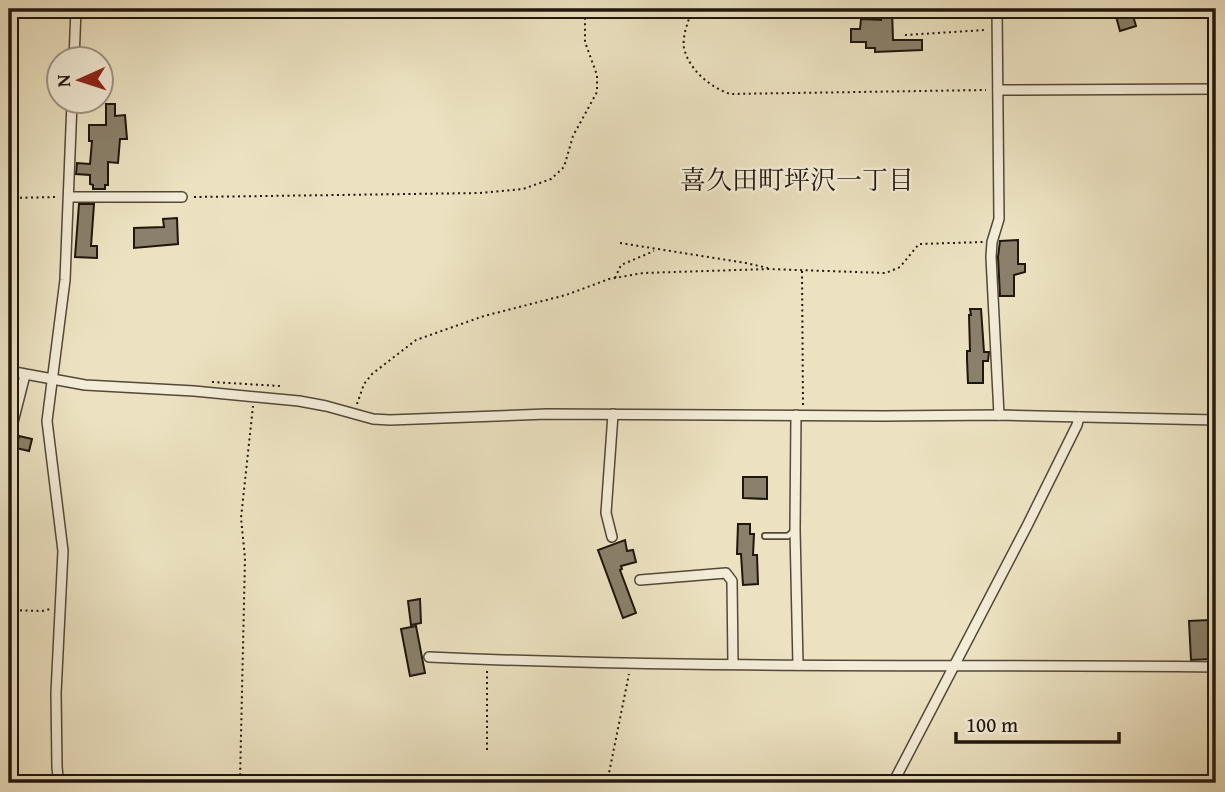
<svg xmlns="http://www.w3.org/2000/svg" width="1225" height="792" viewBox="0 0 1225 792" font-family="'Gentium Book Plus','Noto Serif JP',serif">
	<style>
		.building { fill: #8a806b; stroke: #1f160d; stroke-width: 2 }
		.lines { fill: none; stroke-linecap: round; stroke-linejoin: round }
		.lane-casing { stroke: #52493a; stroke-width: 8 }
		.street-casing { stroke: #52493a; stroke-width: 12 }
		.path { stroke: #1f160d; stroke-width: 2; stroke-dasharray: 2 3.5; stroke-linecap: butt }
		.lane { stroke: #f3ecd7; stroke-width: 4.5 }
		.street { stroke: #f3ecd7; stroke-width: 9 }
		.labels { text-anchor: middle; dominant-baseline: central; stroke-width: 5; stroke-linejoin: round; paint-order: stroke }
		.neighbourhood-label { font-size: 26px; fill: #1f160d; stroke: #f3ecd7 }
	</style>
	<rect width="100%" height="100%" fill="#ece2c1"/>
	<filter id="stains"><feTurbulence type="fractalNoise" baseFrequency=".00286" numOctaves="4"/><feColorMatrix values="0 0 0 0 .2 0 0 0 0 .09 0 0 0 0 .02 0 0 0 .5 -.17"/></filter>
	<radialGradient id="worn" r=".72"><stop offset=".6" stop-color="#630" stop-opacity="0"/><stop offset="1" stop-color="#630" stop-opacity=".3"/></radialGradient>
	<g class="building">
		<polygon points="880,9 892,9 893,40 922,40 922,50 875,52 875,48 866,48 866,42 851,42 851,29 860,29 861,19 881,20"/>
		<polygon points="1114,9 1131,9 1136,26 1120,31"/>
		<polygon points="106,104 115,104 115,116 125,115 127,139 120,139 118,163 108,162 108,185 105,185 105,189 93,189 93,185 90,184 90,175 76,174 77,163 90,164 92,141 89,141 89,125 106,125"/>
		<polygon points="79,204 94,204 91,246 97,246 97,258 75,257"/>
		<polygon points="177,218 178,244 134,248 134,228 164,227 163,219"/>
		<polygon points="1018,240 1018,264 1025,264 1025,272 1014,275 1014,296 1000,296 998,257 1000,241"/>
		<polygon points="970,309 981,309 984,352 989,352 988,361 983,361 983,383 968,383 967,359 967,351 970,351 969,315 971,315"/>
		<polygon points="19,436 32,439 29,451 16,448"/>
		<polygon points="743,477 767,477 767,499 743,498"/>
		<polygon points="738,524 750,524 750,534 754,534 753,555 757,555 758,584 743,585 741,554 737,554"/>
		<polygon points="625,540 627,551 633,550 636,562 621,566 622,569 620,570 636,613 623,618 598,550"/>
		<polygon points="420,599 421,623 411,625 408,601"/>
		<polygon points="1209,620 1211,659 1191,660 1189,621"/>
		<polygon points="416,626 425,673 410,676 401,629"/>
	</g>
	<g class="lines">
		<g class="lane-casing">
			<polyline id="lane" points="765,536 788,536 795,530"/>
		</g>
		<g class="street-casing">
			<g id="street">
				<polyline points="997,9 999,219 992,242 991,257 999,415"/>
				<polyline points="74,60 76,9"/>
				<polyline points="998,90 1216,89"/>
				<polyline points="69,197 182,197"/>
				<polyline points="9,371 85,385 194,391 299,401 326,406 373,419 390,420 547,414 883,416 999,415 1216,420"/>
				<polyline points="796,415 795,530 798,665"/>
				<polyline points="9,438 25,375"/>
				<polyline points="612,537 606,513 613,414"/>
				<polyline points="640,580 726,573 732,581 733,664"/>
				<path d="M429,657c262,12 525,7 787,10"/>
				<polyline points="64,783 58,777 57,767 56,693 63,551 47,421 65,280 72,102"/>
				<polyline points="893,783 1027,526 1077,425 1079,417"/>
			</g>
		</g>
		<g class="path">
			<path d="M692,9c-3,11 -10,26 -8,39 5,22 26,39 46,46l256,-4"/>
			<polyline points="905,35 985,30"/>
			<polyline points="194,197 480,193 523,189 551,179 564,167 573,136 597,92 597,75 585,42 585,9"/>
			<polyline points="9,198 57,197"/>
			<polyline points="620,243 746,263 768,268"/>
			<polyline points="802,271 803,406"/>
			<polyline points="615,278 621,265 654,251"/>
			<polyline points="212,382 280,386"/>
			<polyline points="357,404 364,384 372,374 416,340 484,316 566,295 609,279 643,273 769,269 886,273 900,267 919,244 984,242"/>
			<polyline points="9,610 42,611 50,609"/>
			<polyline points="487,750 487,670"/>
			<polyline points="124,783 131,781 240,780 245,558 241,518 253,406"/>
			<polyline points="607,783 629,674"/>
		</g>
		<use href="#lane" class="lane"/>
		<use href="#street" class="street"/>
	</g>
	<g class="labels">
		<g class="neighbourhood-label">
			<text x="797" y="179">喜久田町坪沢一丁目</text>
		</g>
	</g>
	<rect width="1225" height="792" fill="none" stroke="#ece2c1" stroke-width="35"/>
	<rect x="10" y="10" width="1204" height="771" fill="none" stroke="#1f160d" stroke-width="3.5"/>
	<rect x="18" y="18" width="1190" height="757" fill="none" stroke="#1f160d" stroke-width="2"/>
	<g transform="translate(80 80) rotate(267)"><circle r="33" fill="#f3ecd7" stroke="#9e9686" stroke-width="2"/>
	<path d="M0-5L12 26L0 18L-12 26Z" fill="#8f2418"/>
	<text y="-10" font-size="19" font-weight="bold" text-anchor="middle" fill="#1f160d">N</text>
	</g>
	<path d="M956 732v10h163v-10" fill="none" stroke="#1f160d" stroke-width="3.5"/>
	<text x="966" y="732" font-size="21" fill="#1f160d" stroke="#f3ecd7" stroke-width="5" paint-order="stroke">100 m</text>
	<rect width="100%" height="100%" filter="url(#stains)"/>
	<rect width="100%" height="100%" fill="url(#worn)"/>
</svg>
